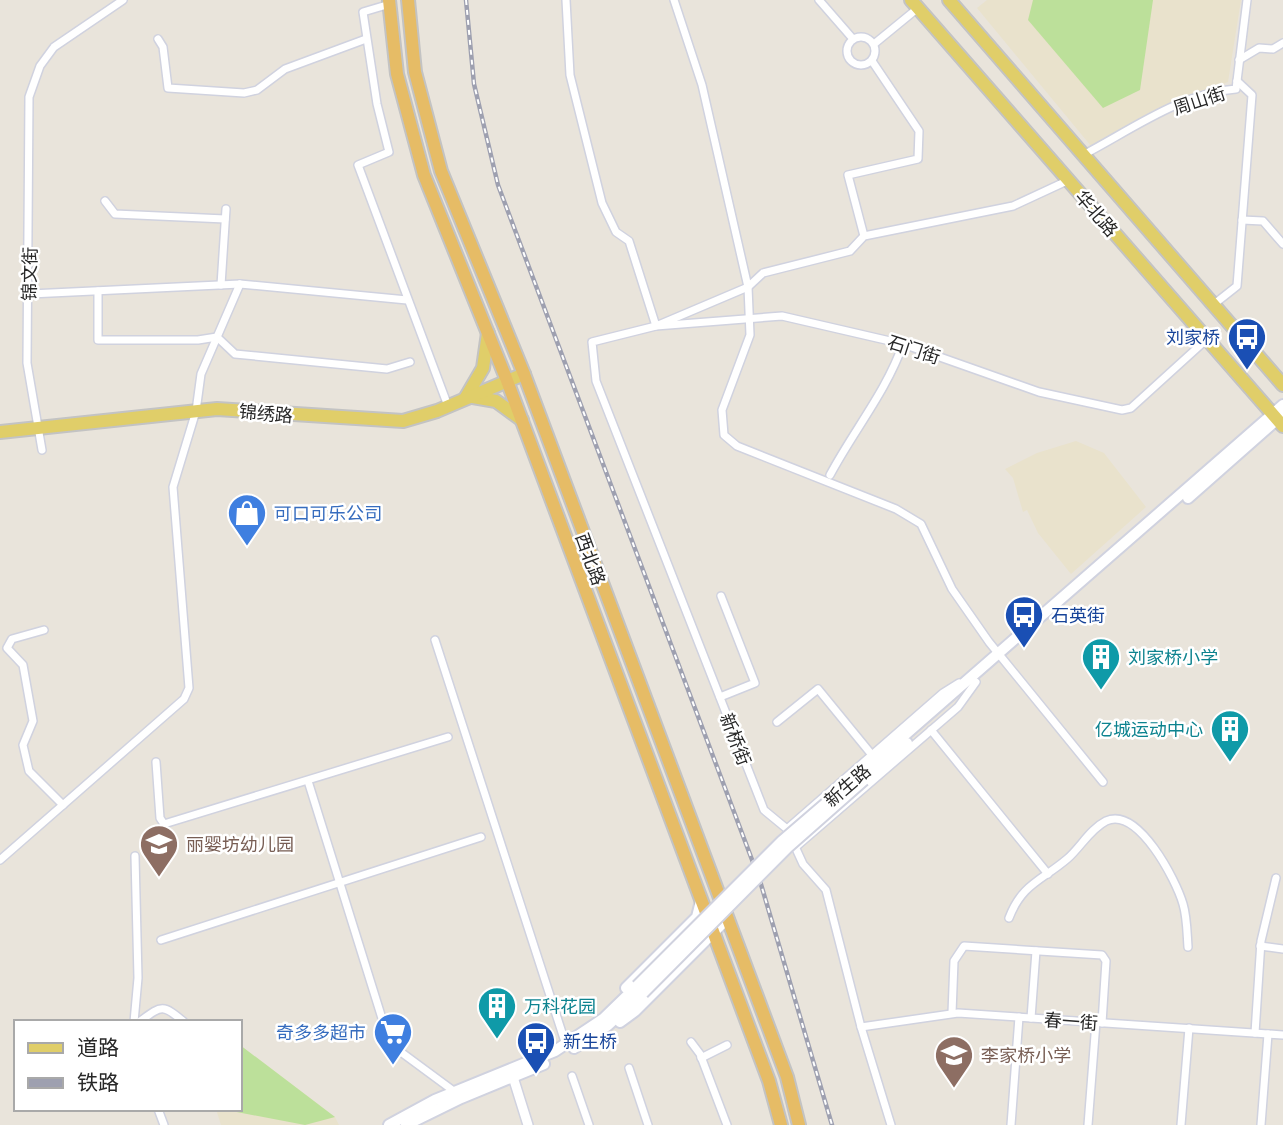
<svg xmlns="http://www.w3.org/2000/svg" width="1283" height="1125" viewBox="0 0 1283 1125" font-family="'Golos Text','Noto Sans SC',sans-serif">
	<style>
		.education { fill: #e9e2cc }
		.pitch { fill: #bce09a }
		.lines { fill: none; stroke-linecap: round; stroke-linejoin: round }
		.minor-casing { stroke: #d0d2df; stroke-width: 10 }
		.tertiary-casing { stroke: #d0d2df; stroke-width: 12 }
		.secondary-casing { stroke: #d0d2df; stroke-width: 14 }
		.primary-casing { stroke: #c3c3c3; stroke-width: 16 }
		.trunk-casing { stroke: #c3c3c3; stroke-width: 16 }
		.minor { stroke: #fff; stroke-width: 7 }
		.tertiary { stroke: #fff; stroke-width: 9 }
		.secondary { stroke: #fff; stroke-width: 10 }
		.primary { stroke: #e0ce69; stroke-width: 12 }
		.trunk { stroke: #e6bc66; stroke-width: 12 }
		.rail-casing { stroke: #9ea0b0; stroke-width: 4.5 }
		.rail { stroke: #fff; stroke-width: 2; stroke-dasharray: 5; stroke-linecap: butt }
		.secondary-bridge-casing { stroke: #d0d2df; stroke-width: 14; stroke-linecap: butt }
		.secondary-bridge { stroke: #fff; stroke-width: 10 }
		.labels { text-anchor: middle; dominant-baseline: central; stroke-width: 5; stroke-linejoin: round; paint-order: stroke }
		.street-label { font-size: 18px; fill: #282828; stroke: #fff }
		.transit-label { font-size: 18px; fill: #164399; stroke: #fff; text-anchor: start }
		.shop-label { font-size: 18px; fill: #366cbe; stroke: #fff; text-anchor: start }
		.culture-label { font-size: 18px; fill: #0d838f; stroke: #fff; text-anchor: start }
		.education-label { font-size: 18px; fill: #785e54; stroke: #fff; text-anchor: start }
	</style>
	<rect width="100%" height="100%" fill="#e9e4db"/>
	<g class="education">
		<polygon points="987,0 1241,0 1228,82 1179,102 1091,146 977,8"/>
		<polygon points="1076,441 1104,453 1146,507 1071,574 1038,533 1027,510 1023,512 1013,478 1005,469 1037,453"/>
		<polygon points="240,1045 335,1117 339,1125 221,1125 216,1109 240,1109"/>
	</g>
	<g class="pitch">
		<polygon points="1033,0 1153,0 1140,90 1103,108 1028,20"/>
		<polygon points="240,1045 335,1117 305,1125 221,1109 240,1109"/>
	</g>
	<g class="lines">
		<g class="minor-casing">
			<g id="minor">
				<polyline points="566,0 570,75 602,203 616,232 629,241 656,326 748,287 763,273 850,251 864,236 1013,206 1069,180"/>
				<polyline points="674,0 702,85 748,287 750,335 722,410 724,435 737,446 896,509 921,524 952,589 989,642 1103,782"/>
				<polyline points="819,0 853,39"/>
				<polyline points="390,4 363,12 377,104 389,152 358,165 448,406"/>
				<circle cx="861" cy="51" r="14"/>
				<polyline points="158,39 163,47 168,88 244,93 257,90 285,69 366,39"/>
				<polyline points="874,44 918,8"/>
				<polyline points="1239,60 1259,48 1273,49 1283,43"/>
				<path d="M1083,155c48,-25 98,-62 153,-66l11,-89"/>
				<polyline points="105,201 115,214 225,219"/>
				<polyline points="1242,220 1263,221 1283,244"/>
				<polyline points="864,236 848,175 918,159 919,131 872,61"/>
				<polyline points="221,285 226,209"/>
				<polyline points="98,291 98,340 198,340 217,337 235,354 387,369 410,362"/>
				<polyline points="30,294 240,284 407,300"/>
				<polyline points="1213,305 1237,286 1252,95 1237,81"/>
				<polyline points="42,450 27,363 29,97 40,66 54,47 123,0"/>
				<path d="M830,475c24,-45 56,-83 73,-131"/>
				<polyline points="44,630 12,639 7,648 23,665 33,721 23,745 29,771 63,805"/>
				<polyline points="435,640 566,1045"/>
				<polyline points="720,697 755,683 721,596"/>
				<polyline points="777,722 818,689 872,755"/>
				<polyline points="931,730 1048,874"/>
				<polyline points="156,762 160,818 164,824 448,737"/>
				<polyline points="308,781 390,1044 455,1092"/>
				<polyline points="787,829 943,693 959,683"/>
				<polyline points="798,845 958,707 976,682"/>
				<polyline points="0,860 184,699 189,688 173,487 196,411 201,374 240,284"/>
				<path d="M1009,918c13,-34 32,-37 58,-59 13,-11 23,-30 39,-38 32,-15 70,59 77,83 4,13 4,29 5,43"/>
				<polyline points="161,940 481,837"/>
				<polyline points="1260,946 1283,949"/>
				<polyline points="952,1013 954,961 964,946 1102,955 1106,961 1102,1023"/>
				<polyline points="1031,1018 1036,951"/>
				<polyline points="134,1022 138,978 135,856"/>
				<path d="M139,1022c22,-16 23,-19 45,0"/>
				<polyline points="861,1027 958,1013 1283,1035"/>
				<polyline points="1255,1033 1261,941 1276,878"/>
				<polyline points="691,1042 700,1054 727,1125"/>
				<polyline points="701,1058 727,1045"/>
				<polyline points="629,1068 648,1125"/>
				<polyline points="572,1076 589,1125"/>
				<polyline points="158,1109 164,1125"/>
				<polyline points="891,1125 861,1027 826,890 803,864 787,829 764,810 596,381 592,342 656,326 782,316 903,344 1039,392 1122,410 1131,408 1207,339"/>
				<polyline points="1011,1125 1019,1017"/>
				<polyline points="1088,1125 1096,1022"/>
				<polyline points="1181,1125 1189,1028"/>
				<polyline points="1261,1125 1268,1034"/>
			</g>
		</g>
		<g class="tertiary-casing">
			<polyline id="tertiary" points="513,1077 528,1125"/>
		</g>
		<g class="secondary-casing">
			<g id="secondary">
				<polyline points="1188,498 1281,416"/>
				<polyline points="860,774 1283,405"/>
				<polyline points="864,780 907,743"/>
				<polyline points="626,988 697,917 701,901"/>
				<polyline points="620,1022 635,1011 728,918"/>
				<polyline points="574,1048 608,1025 643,993"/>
				<polyline points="389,1125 435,1100 555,1051 603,1019 637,986"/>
				<polyline points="406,1125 461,1098 544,1064"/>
			</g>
		</g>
		<g class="primary-casing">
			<g id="primary">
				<polyline points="911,0 1283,426"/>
				<polyline points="949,0 1283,385"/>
				<polyline points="466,397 483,368 488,333"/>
				<polyline points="473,397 496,401 522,420"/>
				<polyline points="0,432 217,409 403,421 437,411 524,374"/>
			</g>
		</g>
		<g class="trunk-casing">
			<g id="trunk">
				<polyline points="389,0 397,74 424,175 506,378 769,1081 781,1125"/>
				<polyline points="408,0 415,72 441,171 524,374 787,1077 799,1125"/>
			</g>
		</g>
		<use href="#minor" class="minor"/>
		<use href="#tertiary" class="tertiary"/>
		<use href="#secondary" class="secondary"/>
		<use href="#primary" class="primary"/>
		<use href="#trunk" class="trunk"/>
		<g class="rail-casing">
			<polyline id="rail" points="466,0 474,84 498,185 760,881 832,1125"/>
		</g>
		<use href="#rail" class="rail"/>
		<g class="secondary-bridge-casing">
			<g id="secondary-bridge">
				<polyline points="637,986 782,841 860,774"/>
				<polyline points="643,993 788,847 864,780"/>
			</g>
		</g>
		<use href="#secondary-bridge" class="secondary-bridge"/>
	</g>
	<defs>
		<g id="bus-pin" transform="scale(2.0125)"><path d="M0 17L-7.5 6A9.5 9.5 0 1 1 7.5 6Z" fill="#1a4fb4" stroke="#fff"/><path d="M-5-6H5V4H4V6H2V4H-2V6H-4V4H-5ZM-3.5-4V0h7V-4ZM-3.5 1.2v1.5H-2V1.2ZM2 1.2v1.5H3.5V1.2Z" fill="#fff"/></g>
		<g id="shop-pin" transform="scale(2.0125)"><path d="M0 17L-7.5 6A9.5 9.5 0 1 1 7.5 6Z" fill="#3f7fe0" stroke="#fff"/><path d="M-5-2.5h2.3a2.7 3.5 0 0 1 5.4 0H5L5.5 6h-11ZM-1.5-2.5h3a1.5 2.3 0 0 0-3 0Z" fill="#fff"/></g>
		<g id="building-pin" transform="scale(2.0125)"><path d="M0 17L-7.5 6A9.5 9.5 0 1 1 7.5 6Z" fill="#0f9aa8" stroke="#fff"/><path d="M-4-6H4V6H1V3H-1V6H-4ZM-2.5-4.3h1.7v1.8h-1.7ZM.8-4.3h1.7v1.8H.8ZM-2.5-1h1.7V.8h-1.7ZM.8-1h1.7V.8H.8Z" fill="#fff"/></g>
		<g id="school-pin" transform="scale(2.0125)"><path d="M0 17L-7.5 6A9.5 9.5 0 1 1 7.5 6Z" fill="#8d6e63" stroke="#fff"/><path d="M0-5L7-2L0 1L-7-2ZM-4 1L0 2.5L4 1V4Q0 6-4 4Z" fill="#fff"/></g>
		<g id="supermarket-pin" transform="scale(2.0125)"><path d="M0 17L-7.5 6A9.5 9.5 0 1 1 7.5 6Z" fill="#3f7fe0" stroke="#fff"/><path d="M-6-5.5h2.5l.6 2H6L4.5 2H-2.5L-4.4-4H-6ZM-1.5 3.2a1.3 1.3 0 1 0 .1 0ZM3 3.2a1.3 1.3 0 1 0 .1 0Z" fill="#fff"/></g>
	</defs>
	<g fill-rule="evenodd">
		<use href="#bus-pin" x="1247" y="337"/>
		<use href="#shop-pin" x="247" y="513"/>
		<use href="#bus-pin" x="1024" y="615"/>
		<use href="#building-pin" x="1101" y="657"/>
		<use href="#building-pin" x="1230" y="729"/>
		<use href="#school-pin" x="159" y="844"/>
		<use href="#building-pin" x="497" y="1006"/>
		<use href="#supermarket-pin" x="393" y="1032"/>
		<use href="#bus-pin" x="536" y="1041"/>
		<use href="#school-pin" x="954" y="1055"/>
	</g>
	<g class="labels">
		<g class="street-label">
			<text transform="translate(1199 100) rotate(-18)">周山街</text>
			<text transform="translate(1097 213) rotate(49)">华北路</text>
			<text transform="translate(29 274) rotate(-89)">锦文街</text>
			<text transform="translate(914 349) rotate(18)">石门街</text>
			<text transform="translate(266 413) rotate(5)">锦绣路</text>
			<text transform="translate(591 559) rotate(70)">西北路</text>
			<text transform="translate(736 739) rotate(69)">新桥街</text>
			<text transform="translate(847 785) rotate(-41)">新生路</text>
			<text transform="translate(1071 1021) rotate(4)">春一街</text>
		</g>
		<g class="transit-label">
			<text x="1220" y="337" text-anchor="end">刘家桥</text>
			<text x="1051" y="615">石英街</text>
			<text x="563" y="1041">新生桥</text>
		</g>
		<g class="shop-label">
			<text x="274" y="513">可口可乐公司</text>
			<text x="366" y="1032" text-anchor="end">奇多多超市</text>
		</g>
		<g class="culture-label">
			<text x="1128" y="657">刘家桥小学</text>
			<text x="1203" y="729" text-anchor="end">亿城运动中心</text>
			<text x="524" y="1006">万科花园</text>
		</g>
		<g class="education-label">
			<text x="186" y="844">丽婴坊幼儿园</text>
			<text x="981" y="1055">李家桥小学</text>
		</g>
	</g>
	<rect x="14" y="1020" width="228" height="91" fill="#ffffff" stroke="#a9a9a9" stroke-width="2"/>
	<rect x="28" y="1043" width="35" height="10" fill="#e0ce69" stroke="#a9a9a9" stroke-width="2"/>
	<text x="77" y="1055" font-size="21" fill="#282828">道路</text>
	<rect x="28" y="1078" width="35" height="10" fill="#9ea0b0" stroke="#a9a9a9" stroke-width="2"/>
	<text x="77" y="1090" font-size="21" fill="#282828">铁路</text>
</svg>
